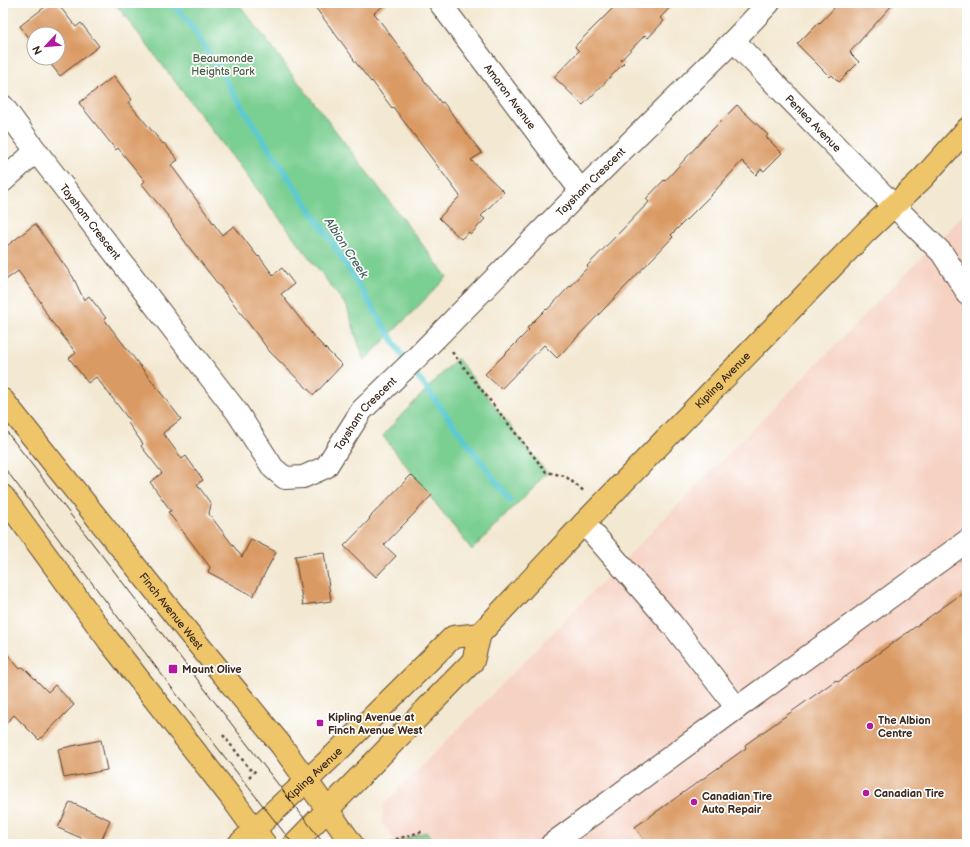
<svg xmlns="http://www.w3.org/2000/svg" width="970" height="847" viewBox="0 0 970 847" font-family="'Balsamiq Sans',sans-serif">
	<style>
		.built { fill: #f6d2c3 }
		.green { fill: #7acf92; stroke: #5a7c58 }
		.lines { fill: none; stroke-linecap: round; stroke-linejoin: round }
		.stream { stroke: #5dcad1; stroke-width: 6 }
		.building { fill: #da9a64 }
		.minor-casing { stroke: #574639; stroke-width: 24 }
		.major-casing { stroke: #574639; stroke-width: 24 }
		.path { stroke: #574639; stroke-width: 2.5; stroke-dasharray: 3 3; stroke-linecap: butt }
		.minor { stroke: #fff; stroke-width: 22 }
		.major { stroke: #eec569; stroke-width: 22 }
		.tram { stroke: #3b2a1e; stroke-width: 1 }
		.poi-dot { fill: #b5179e; stroke: #fff; stroke-width: 1.5 }
		.labels { text-anchor: middle; dominant-baseline: central; stroke-width: 3.5; stroke-linejoin: round; paint-order: stroke }
		.park-label { font-size: 11px; fill: #4e5c41; stroke: #fff }
		.street-label { font-size: 11px; fill: #3b2a1e; stroke: #fff }
		.poi-label { font-size: 11px; font-weight: bold; fill: #3b2a1e; stroke: #fff; text-anchor: start }
		.water-label { font-size: 12px; font-style: italic; fill: #47625d; stroke: #fff }
	</style>
	<rect width="100%" height="100%" fill="#fff"/>
	<filter id="ink" filterUnits="userSpaceOnUse"><feTurbulence type="fractalNoise" baseFrequency=".025" numOctaves="2"/><feDisplacementMap in="SourceGraphic" scale="8" xChannelSelector="R" yChannelSelector="G"/><feConvolveMatrix kernelMatrix="1 2 1 2 8 2 1 2 1" color-interpolation-filters="sRGB"/></filter>
	<filter id="wash" filterUnits="userSpaceOnUse"><feTurbulence type="fractalNoise" baseFrequency=".012" numOctaves="4" result="noise"/><feDisplacementMap in="SourceGraphic" scale="16" xChannelSelector="R" yChannelSelector="G"/><feGaussianBlur stdDeviation="0.9" result="paint"/><feColorMatrix in="noise" values="0 0 0 0 0 0 0 0 0 0 0 0 0 0 0 0 0 1.4 0 .05"/><feComposite in="paint" operator="in"/></filter>
	<g filter="url(#wash)">
		<rect width="100%" height="100%" fill="#f3e8d1"/>
		<polygon class="built" points="967,211 967,844 397,844 382,823 384,804"/>
		<g class="green">
			<polygon points="115,3 238,3 447,277 364,361 347,307"/>
			<polygon points="457,358 547,473 472,550 383,436 394,423"/>
			<polygon points="426,832 437,844 397,844 396,843 400,841"/>
		</g>
		<g class="lines">
			<polyline class="stream" points="172,3 190,24 262,138 332,242 403,357 510,500"/>
		</g>
		<g id="blocks">
			<g class="building">
				<polygon points="50,3 57,3 76,27 81,23 99,46 60,76 46,58 58,58 58,34 34,34 34,44 20,26"/>
				<polygon points="312,3 387,3 374,13 441,103 443,102 464,130 482,153 471,160 504,192 481,216 485,219 471,234 469,232 461,239 439,218 460,196 393,107 392,108 372,81 371,82 353,59 354,59"/>
				<polygon points="618,3 674,3 660,18 664,21 648,38 645,35 621,60 624,63 583,105 554,77 579,51 575,47 576,45"/>
				<polygon points="839,3 894,3 850,52 852,54 851,54 859,62 839,82 832,75 830,77 797,44 819,22 820,23"/>
				<polygon points="114,76 132,100 128,102 163,144 164,143 178,160 171,165 222,235 234,226 258,257 259,256 273,275 282,268 294,284 281,294 315,338 342,365 314,395 270,352 237,308 188,246 171,222 172,221 142,184 145,181 118,148 116,150 79,103"/>
				<polygon points="737,105 768,135 766,137 782,153 764,171 761,169 756,175 742,161 714,192 671,235 673,237 557,358 544,345 501,389 485,374 529,330 527,328 546,309 547,310 588,267 587,266 649,202 646,199 664,180 665,181 707,135"/>
				<polygon points="35,224 73,277 84,300 89,296 106,318 104,319 181,419 163,433 182,459 186,456 203,480 197,484 211,504 209,514 242,557 251,539 276,552 253,596 208,572 210,567 168,512 171,511 150,482 162,473 141,446 143,444 128,423 130,421 96,377 88,383 69,358 76,353 48,317 40,301 18,271 3,282 3,249"/>
				<polygon points="411,475 432,495 384,545 396,556 376,577 344,546 370,519 369,518"/>
				<polygon points="324,552 331,601 303,605 295,556"/>
				<polygon points="967,590 967,844 647,844 635,827 746,748 745,745 836,680 838,682"/>
				<polygon points="3,649 20,669 23,667 48,692 55,685 74,705 39,740 14,715 3,726"/>
				<polygon points="101,740 107,770 64,778 58,749"/>
				<polygon points="70,802 110,820 100,844 95,844 58,828"/>
			</g>
		</g>
	</g>
	<g filter="url(#ink)">
		<use href="#blocks" fill-opacity="0" stroke="#574639" stroke-width="1"/>
		<g class="lines">
			<g class="minor-casing">
				<g id="minor">
					<path id="s1" d="M440,3l141,188"/>
					<path id="s2" d="M734,40l13,15 147,151 48,47 25,39v2"/>
					<path id="s3" d="M3,106l33,45 201,261 36,56 12,10 18,-1 23,-10 36,-57 54,-52 165,-167 153,-151 35,-37"/>
					<polyline points="3,181 36,151"/>
					<polyline points="584,523 671,623 737,708"/>
					<polyline points="552,844 737,708 967,541"/>
				</g>
			</g>
			<g class="major-casing">
				<g id="major">
					<path id="s4" d="M3,400l185,232 93,113 71,99"/>
					<polyline points="3,496 109,641 230,796 265,844"/>
					<path id="s5" d="M239,844l94,-88 120,-119 27,-3"/>
					<path id="s6" d="M294,844l179,-183 7,-27 104,-111 282,-291 57,-54 44,-49"/>
				</g>
			</g>
			<g class="path">
				<polyline points="452,352 546,472 565,476 585,492"/>
				<polyline points="223,735 253,773"/>
				<polyline points="249,777 257,769"/>
				<polyline points="390,841 424,831"/>
			</g>
			<use href="#minor" class="minor"/>
			<use href="#major" class="major"/>
			<g class="tram">
				<polyline points="3,427 324,844"/>
				<polyline points="3,466 213,742 293,844"/>
			</g>
		</g>
	</g>
	<g class="poi-dot">
		<rect x="168" y="664" width="10" height="10" rx="2"/>
		<rect x="316" y="719" width="8" height="8" rx="2"/>
		<circle cx="870" cy="726" r="4"/>
		<circle cx="866" cy="793" r="4"/>
		<circle cx="694" cy="802" r="4"/>
	</g>
	<g class="labels">
		<g class="park-label">
			<text x="223" y="58">Beaumonde<tspan x="223" dy="13">Heights Park</tspan></text>
		</g>
		<g class="street-label">
			<text stroke="none"><textPath href="#s1" startOffset="117">Amaron Avenue</textPath></text>
			<text stroke="none"><textPath href="#s2" startOffset="115">Penlea Avenue</textPath></text>
			<text stroke="none"><textPath href="#s3" startOffset="901">Taysham Crescent</textPath></text>
			<text stroke="none"><textPath href="#s3" startOffset="145">Taysham Crescent</textPath></text>
			<text stroke="none"><textPath href="#s6" startOffset="635">Kipling Avenue</textPath></text>
			<text stroke="none"><textPath href="#s3" startOffset="577">Taysham Crescent</textPath></text>
			<text stroke="none"><textPath href="#s4" startOffset="270">Finch Avenue West</textPath></text>
			<text stroke="none"><textPath href="#s5" startOffset="102">Kipling Avenue</textPath></text>
		</g>
		<g class="poi-label">
			<text x="182" y="669">Mount Olive</text>
			<text x="328" y="717">Kipling Avenue at<tspan x="328" dy="13">Finch Avenue West</tspan></text>
			<text x="878" y="720">The Albion<tspan x="878" dy="13">Centre</tspan></text>
			<text x="874" y="793">Canadian Tire</text>
			<text x="702" y="796">Canadian Tire<tspan x="702" dy="13">Auto Repair</tspan></text>
		</g>
		<g class="water-label">
			<text transform="translate(346 248) rotate(57)">Albion Creek</text>
		</g>
	</g>
	<rect width="970" height="847" fill="none" stroke="#fff" stroke-width="16"/>
	<g transform="translate(46 46) rotate(244)"><circle r="19" fill="#ffffff" stroke="#b1aaa5"/>
	<path d="M0-3L7 15L0 10L-7 15Z" fill="#b5179e"/>
	<text y="-6" font-size="11" font-weight="bold" text-anchor="middle" fill="#3b2a1e">N</text>
	</g>
</svg>
